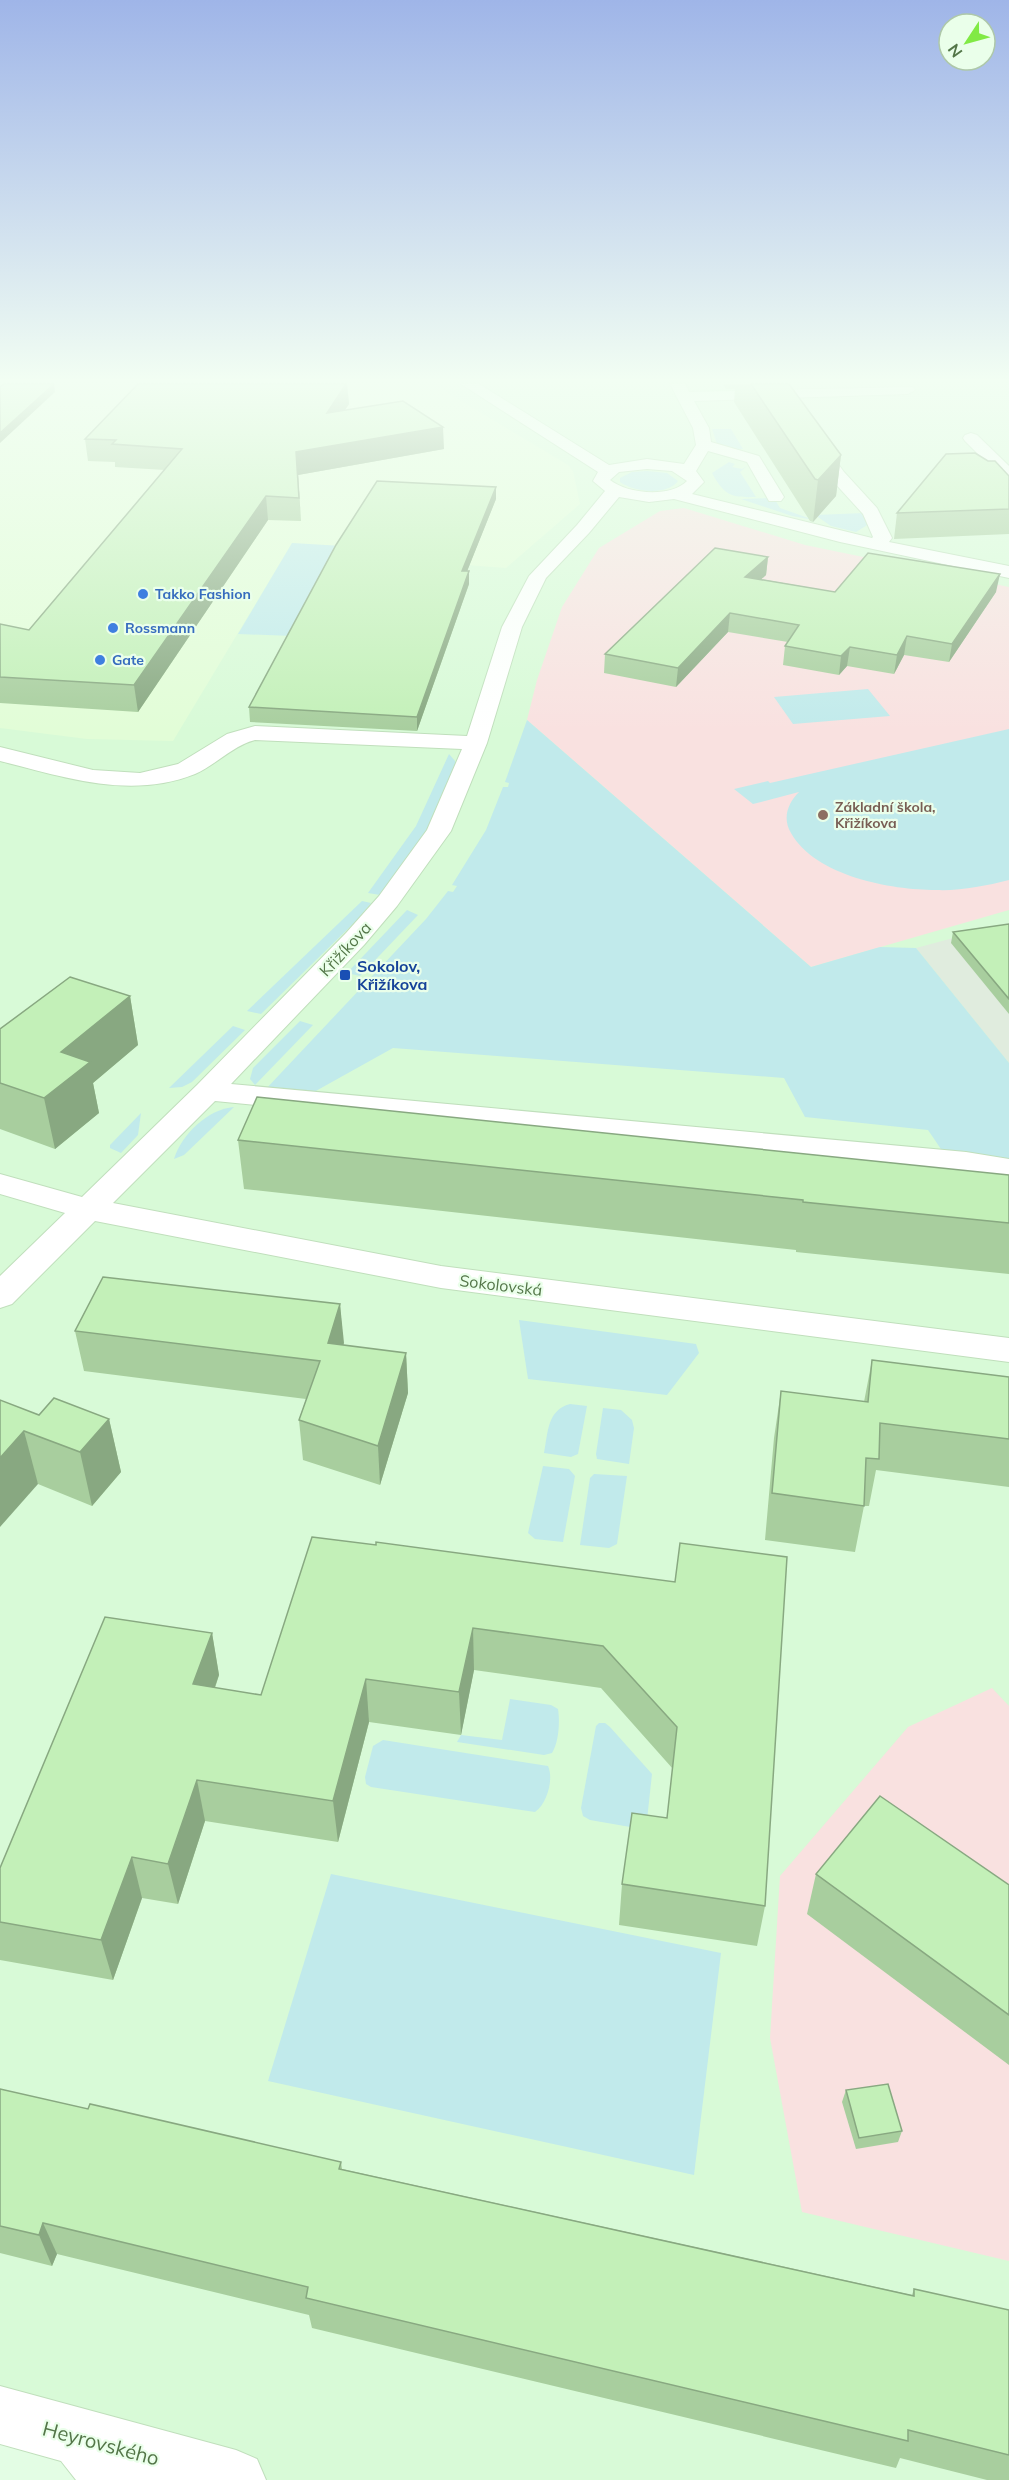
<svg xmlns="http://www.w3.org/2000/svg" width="1009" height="2480" viewBox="0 0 1009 2480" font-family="Mulish,sans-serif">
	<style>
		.residential { fill: #d8fad7 }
		.commercial { fill: #e2fdd7 }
		.industrial { fill: #e0ecde }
		.education { fill: #f9e1e0 }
		.green { fill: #c1eaeb }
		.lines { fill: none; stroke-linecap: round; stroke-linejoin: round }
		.minor-casing { stroke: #c0dfbc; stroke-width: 2 }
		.minor { fill: #fff; fill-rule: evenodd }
		.wall { fill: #a8ce9e }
		.shaded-wall { fill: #88a881 }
		.building { fill: #c3f0b8; stroke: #88a881; stroke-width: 1.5 }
		.shop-dot { fill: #3f7fe0; stroke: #eaffea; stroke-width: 2 }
		.education-dot { fill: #8d6e63; stroke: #eaffea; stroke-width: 2 }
		.transit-dot { fill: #1a4fb4; stroke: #eaffea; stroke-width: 2 }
		.labels { text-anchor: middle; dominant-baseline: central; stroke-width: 4.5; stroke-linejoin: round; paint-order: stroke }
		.far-shop-label { font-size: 14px; font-weight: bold; fill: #366cbe; stroke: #eaffea; text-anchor: start }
		.far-education-label { font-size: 14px; font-weight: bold; fill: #785e54; stroke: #eaffea; text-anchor: start }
		.street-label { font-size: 16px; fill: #537648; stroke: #eaffea }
		.transit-label { font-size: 16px; font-weight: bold; fill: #164399; stroke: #eaffea; text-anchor: start }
		.near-street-label { font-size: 20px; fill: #537648; stroke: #eaffea }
	</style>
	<rect width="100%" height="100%" fill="#e3fde4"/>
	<polygon class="residential" points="0,384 1009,384 1009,2480 114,2480 0,2415"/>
	<polygon class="commercial" points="0,384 433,384 568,465 573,471 580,504 506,568 466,565 292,543 173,741 87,739 0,728"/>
	<polygon class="industrial" points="1009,923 1009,1063 916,948"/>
	<g class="education">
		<polygon points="684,508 805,545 1009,587 1009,910 811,967 527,720 537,680 562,607 599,548 660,511"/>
		<polygon points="992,1688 1009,1706 1009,2261 802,2212 770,2038 780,1876 908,1727"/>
	</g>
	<g class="green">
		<polygon points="712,429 731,429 743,449 735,450 717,444"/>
		<path d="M729,462l6,2 -3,3 10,2 5,-3 -7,6 16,25c-25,1 -32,-2 -44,-24z"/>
		<path d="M647,471l20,2 11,8c-11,15 -44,11 -58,1v-4l12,-6z"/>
		<polygon points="774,498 780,508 814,520 792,516 741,499"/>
		<polygon points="865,513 869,524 856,532 831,526 815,515"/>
		<polygon points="292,543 343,546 293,636 238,634"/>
		<polygon points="868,689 890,716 793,724 774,697"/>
		<polygon points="527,720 811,967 880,947 916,948 1009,1063 1009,1162 945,1155 928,1130 805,1117 784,1078 393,1048 305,1097 264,1091 426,919 448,891 453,892 457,886 452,885 486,830 503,787 508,787 509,783 505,782"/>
		<path d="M1009,729v151c-24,6 -48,11 -73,10 -45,0 -121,-14 -145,-57 -9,-15 -3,-30 8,-41l-46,12 -19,-15 34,-8 2,2z"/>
		<path d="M449,754l6,7v4c-12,49 -46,91 -75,130l-12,-2 48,-67z"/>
		<polygon points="362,901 371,903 358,919 261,1014 247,1011"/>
		<polygon points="407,910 418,915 360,976 347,973"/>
		<polygon points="300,1021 313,1025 255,1085 250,1079 253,1068"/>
		<polygon points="233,1026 245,1030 192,1082 182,1087 169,1088"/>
		<path d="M234,1107l-50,48 -10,4c7,-24 34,-50 60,-52z"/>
		<polygon points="141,1113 138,1135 121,1153 110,1148 110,1145"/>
		<polygon points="519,1320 696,1344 699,1353 667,1395 528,1379"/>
		<path d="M570,1404l17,2 -9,48 -7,3 -27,-4c4,-20 3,-43 26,-49z"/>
		<polygon points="603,1408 621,1410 632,1420 634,1428 629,1464 597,1459 596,1454"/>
		<polygon points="543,1466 569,1469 575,1476 563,1542 535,1539 528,1533"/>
		<polygon points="594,1474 627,1476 617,1544 609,1548 580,1545 590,1478"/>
		<path d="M510,1699l41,6 7,4c2,12 1,33 -6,44l-8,2 -87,-13 4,-7 41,5z"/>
		<polygon points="599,1723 605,1723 610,1727 652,1774 647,1820 636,1828 590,1820 583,1816 581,1808 596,1726"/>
		<path d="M383,1740l165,26c6,13 -1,38 -13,46l-164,-25 -5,-3 -1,-7 8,-31z"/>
		<polygon points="331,1874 721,1953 694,2175 268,2081"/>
	</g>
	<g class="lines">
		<g class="minor-casing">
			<g id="minor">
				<path d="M461,384h18l130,81 38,-6 37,5 12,-19 -3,-17 -23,-44h15l4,8 224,-5 2,3 -7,4 -214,7 15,27 2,14 48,14 25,41 -3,4h-12l-22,-39 -39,-11 -12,20 8,11 -12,12 180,44 1,-1 -10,-23 -31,-34 -27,-39 8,-5 6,2 25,34 33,36 15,30 -3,4 120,24v12l-169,-36 -166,-43 -25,3 -30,-5 -30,36 -43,45 -24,49 -35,116 -36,88 -54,75 -33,39 -133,139 735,68 43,7v20l-43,-7 -751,-71 -102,102 328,63 568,72v24l-568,-74 -346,-67 -83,83 -12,4v-32l65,-63 -65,-19v-20l82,23 115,-112 149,-152 33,-37 48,-66 35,-81 -207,-9c-23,6 -39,25 -60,34 -65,26 -131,3 -195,-13v-14l93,23 47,3 38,-9 49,-30 28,-8 212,10 35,-109 27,-51 48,-51 28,-34 -12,-10 5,-9zM647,469l25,2 15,10c-17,17 -59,13 -77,-1l9,-8z"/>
				<polygon points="971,433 977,435 1009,466 1009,480 1003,479 965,441 963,438 965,435"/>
				<polygon points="0,2386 236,2450 257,2459 266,2480 76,2480 61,2461 0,2444"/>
			</g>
		</g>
		<use href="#minor" class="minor"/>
	</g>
	<g class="wall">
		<polygon points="138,384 347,384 349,404 345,410 444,449 298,475 301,521 268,520 138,712 0,703 0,624 29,630 165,470 115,467 115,462 88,461 85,439"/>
		<polygon points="723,384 789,384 841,455 836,496 813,522 810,521 734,402 735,389 726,389"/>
		<polygon points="1009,476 1009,534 894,539 897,513"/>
		<polygon points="496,499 467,571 469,584 417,731 250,722 249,707"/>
		<polygon points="768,557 766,575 761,579 835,592 996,592 949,662 904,655 894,674 847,666 839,675 783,665 785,646 788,642 728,632 676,687 604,673 605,654"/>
		<polygon points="1009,924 1009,1014 951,943 953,932"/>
		<polygon points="130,996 138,1045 93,1083 99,1113 55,1149 0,1129 0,1029"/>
		<polygon points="238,1140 1009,1175 1009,1274 796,1252 796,1250 244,1189"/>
		<polygon points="340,1304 343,1345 406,1353 408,1393 380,1485 303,1460 299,1420 306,1399 84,1371 75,1331"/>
		<polygon points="872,1360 1009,1377 1009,1487 876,1470 869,1506 864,1506 855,1552 765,1540 774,1438 781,1391 864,1402"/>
		<polygon points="0,1400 39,1415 109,1419 121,1472 92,1506 38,1484"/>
		<polygon points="376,1545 675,1582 765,1906 757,1946 619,1925 622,1884 667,1818 673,1769 601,1688 474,1670 461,1735 369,1722 338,1842 205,1821 178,1904 142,1898 113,1980 0,1960 0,1868 212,1633 219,1675 215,1688 261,1695"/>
		<polygon points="816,1874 1009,1885 1009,2065 807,1914"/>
		<polygon points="0,2089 88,2109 341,2162 342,2169 912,2295 914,2289 1009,2310 1009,2480 987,2480 900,2458 896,2468 312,2328 309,2315 57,2254 52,2266 0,2253"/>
		<polygon points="846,2090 902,2131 898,2142 856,2149 842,2102"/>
	</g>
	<g class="shaded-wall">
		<polygon points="54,384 55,392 0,443 0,433"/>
		<polygon points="346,384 347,384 349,404 328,434 327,413"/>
		<polygon points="443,427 444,449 298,475 301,521 296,452"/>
		<polygon points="841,455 836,496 813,522 818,480"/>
		<polygon points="496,487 496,499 462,584 462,571"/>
		<polygon points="266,496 268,520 138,712 134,685"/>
		<polygon points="768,557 766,575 744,595 745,577"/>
		<polygon points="469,571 469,584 417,731 417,717"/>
		<polygon points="1000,574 996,592 949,662 952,644"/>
		<polygon points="730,613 728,632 676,687 678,668"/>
		<polygon points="907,636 904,655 894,674 897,655"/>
		<polygon points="850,647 847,666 839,675 841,656"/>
		<polygon points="130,996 138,1045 93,1083 99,1113 55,1149 44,1098 61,1052"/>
		<polygon points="340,1304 344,1343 331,1383 328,1343"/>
		<polygon points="406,1353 408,1393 380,1485 378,1446"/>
		<polygon points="109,1419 121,1472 92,1506 80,1452"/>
		<polygon points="24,1431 38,1484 0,1527 0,1458"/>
		<polygon points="473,1628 474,1670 461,1735 459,1692"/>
		<polygon points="212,1633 219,1675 201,1727 193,1684"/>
		<polygon points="366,1679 369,1722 338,1842 333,1801"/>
		<polygon points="197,1780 205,1821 178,1904 168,1864"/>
		<polygon points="132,1857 142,1898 113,1980 101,1940"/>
		<polygon points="43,2223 57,2254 52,2266 39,2235"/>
	</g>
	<g class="building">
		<polygon points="4,384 54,384 0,433 0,387"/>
		<polygon points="138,384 346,384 327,413 403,401 443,427 296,452 299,498 266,496 134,685 0,677 0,624 29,630 182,449 112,444 116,440 85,439"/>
		<polygon points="751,384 789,384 841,455 818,480 815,479"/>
		<polygon points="975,453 988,461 995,461 1009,476 1009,509 897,513 946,454"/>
		<polygon points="377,481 496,487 462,571 469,571 417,717 249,707 336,545"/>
		<polygon points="715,548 768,557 745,577 835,592 868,553 1000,574 952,644 907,636 897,655 850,647 841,656 785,646 799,625 730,613 678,668 605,654"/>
		<polygon points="1009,924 1009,999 953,932"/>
		<polygon points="70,977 130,996 61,1052 90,1062 44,1098 0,1083 0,1029"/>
		<polygon points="257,1097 1009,1175 1009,1223 803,1202 803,1200 238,1140"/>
		<polygon points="103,1277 340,1304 328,1343 406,1353 378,1446 299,1420 320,1361 75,1331"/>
		<polygon points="872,1360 1009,1377 1009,1439 880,1423 879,1459 866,1458 864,1506 772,1493 781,1391 868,1402"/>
		<polygon points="54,1398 109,1419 80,1452 24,1431 0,1458 0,1400 39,1415"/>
		<polygon points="312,1537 376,1545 376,1542 675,1582 680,1543 787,1557 765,1906 622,1884 632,1813 667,1818 677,1727 603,1646 473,1628 459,1692 366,1679 333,1801 197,1780 168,1864 132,1857 101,1940 0,1922 0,1868 105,1617 212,1633 193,1684 261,1695"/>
		<polygon points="880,1796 1009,1885 1009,2015 816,1874"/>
		<polygon points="888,2084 902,2131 859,2138 846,2090"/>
		<polygon points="0,2089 88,2109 90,2104 341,2162 339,2169 914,2296 914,2289 1009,2310 1009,2455 908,2430 908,2441 306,2298 308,2287 43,2223 39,2235 0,2226"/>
	</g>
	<linearGradient id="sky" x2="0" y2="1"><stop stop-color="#9fb5e8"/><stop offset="0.52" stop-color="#f2fef3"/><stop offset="1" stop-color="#f2fef3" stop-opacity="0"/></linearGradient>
	<rect width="1009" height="732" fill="url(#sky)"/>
	<g class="shop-dot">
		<circle cx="143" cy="594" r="6"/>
		<circle cx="113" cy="628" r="6"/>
		<circle cx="100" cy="660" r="6"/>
	</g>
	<circle class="education-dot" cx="823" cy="815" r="6"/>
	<rect class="transit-dot" x="339" y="969" width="12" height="12" rx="3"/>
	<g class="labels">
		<g class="far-shop-label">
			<text x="155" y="594">Takko Fashion</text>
			<text x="125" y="628">Rossmann</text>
			<text x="112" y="660">Gate</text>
		</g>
		<g class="far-education-label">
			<text x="835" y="807">Základní škola,<tspan x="835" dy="16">Křižíkova</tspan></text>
		</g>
		<g class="street-label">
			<text transform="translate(345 949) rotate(-47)">Křižíkova</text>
			<text transform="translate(501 1285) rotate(7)">Sokolovská</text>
		</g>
		<g class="transit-label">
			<text x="357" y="966">Sokolov,<tspan x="357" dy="18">Křižíkova</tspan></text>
		</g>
		<g class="near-street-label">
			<text transform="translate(101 2443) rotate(15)">Heyrovského</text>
		</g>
	</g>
	<g transform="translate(967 42) rotate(234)"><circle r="28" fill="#eaffea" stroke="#aec8a9" stroke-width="1.5"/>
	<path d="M0-4.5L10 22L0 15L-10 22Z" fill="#81ea45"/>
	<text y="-9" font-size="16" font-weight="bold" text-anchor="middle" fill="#537648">N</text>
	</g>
</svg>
